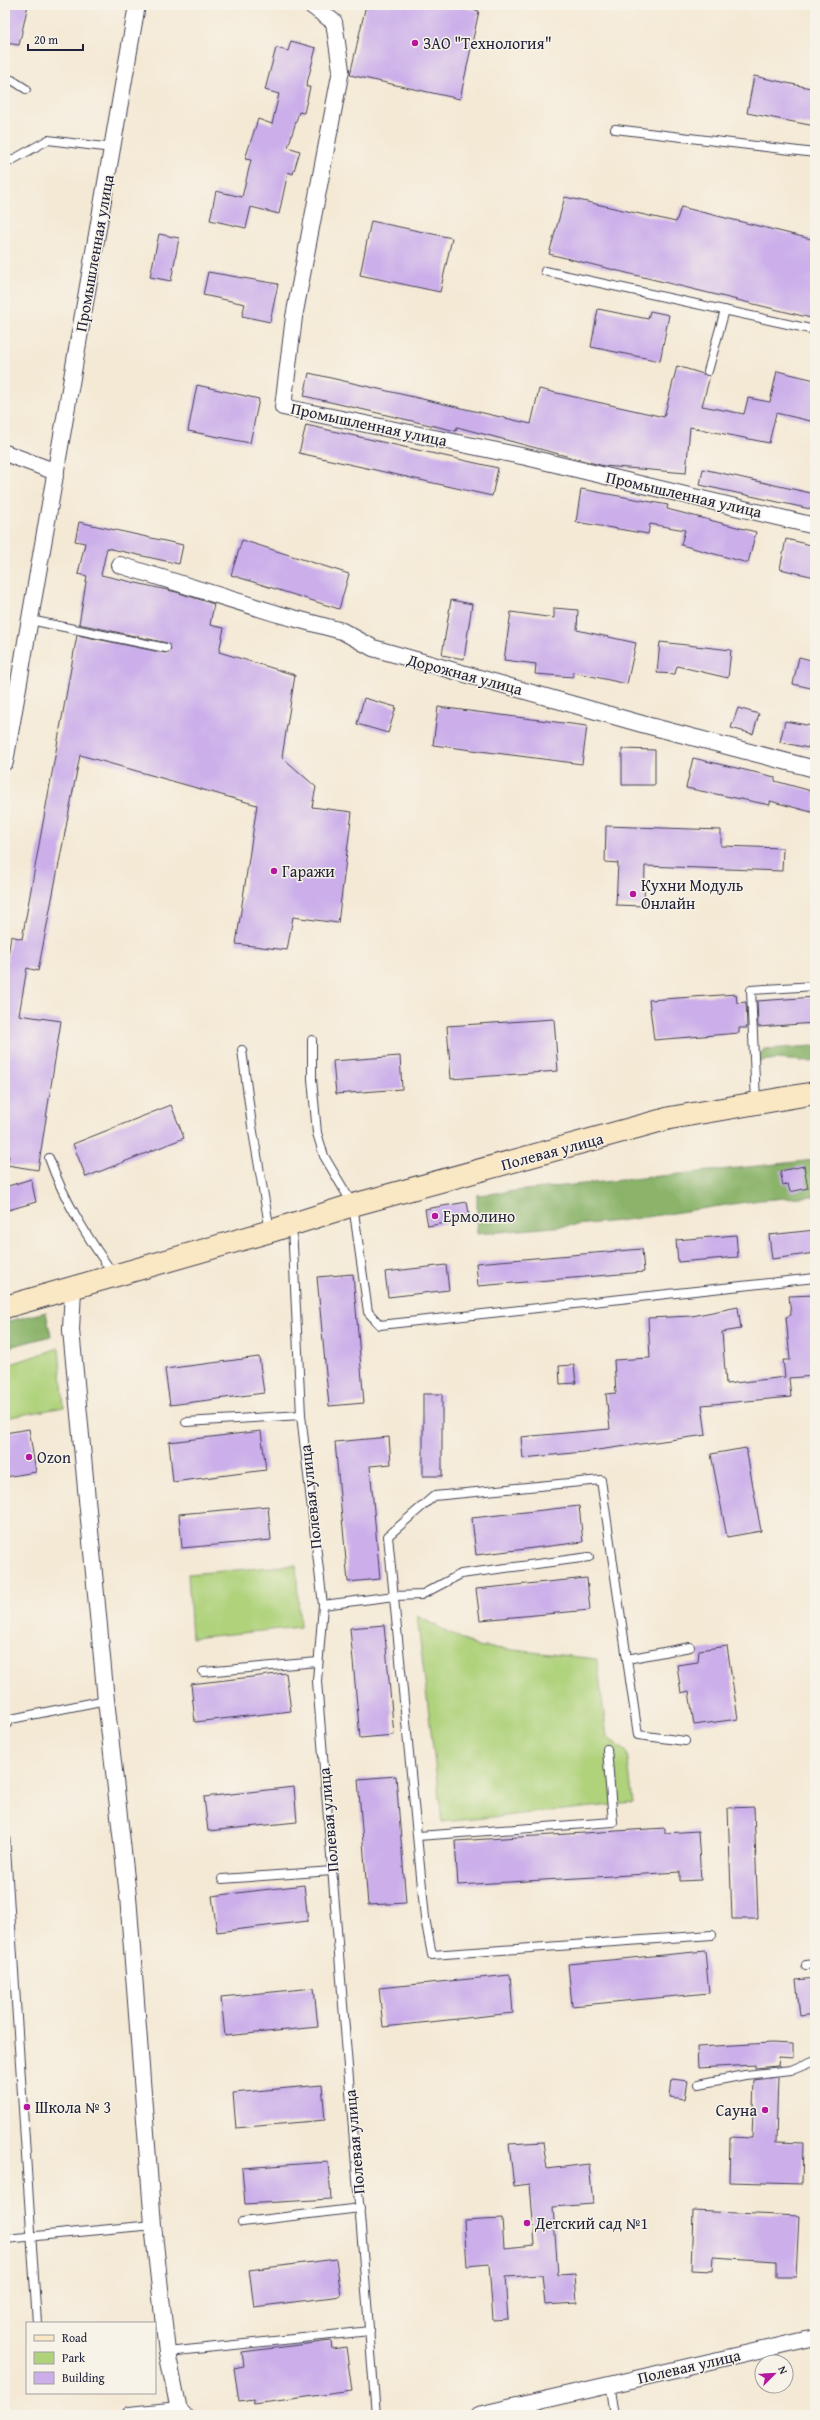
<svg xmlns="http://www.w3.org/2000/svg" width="820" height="2420" viewBox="0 0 820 2420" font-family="'Gentium Book Plus',serif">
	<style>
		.green { fill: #afd27a; stroke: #687a5a }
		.forest { fill: #8bb46a; stroke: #566b52 }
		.building { fill: #cbaeea }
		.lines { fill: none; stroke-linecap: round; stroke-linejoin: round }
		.service-casing { stroke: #424052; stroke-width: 10 }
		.minor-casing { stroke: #424052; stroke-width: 18 }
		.secondary-casing { stroke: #424052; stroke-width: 24 }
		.service { stroke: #fff; stroke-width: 8 }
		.minor { stroke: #fff; stroke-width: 16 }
		.secondary { stroke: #fae7c3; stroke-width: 22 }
		.poi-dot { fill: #b5179e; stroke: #f7f3e8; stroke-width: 1.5 }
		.labels { text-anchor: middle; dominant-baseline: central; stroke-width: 3; stroke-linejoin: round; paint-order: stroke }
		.poi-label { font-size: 16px; fill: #22223b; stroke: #f7f3e8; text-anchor: start }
		.street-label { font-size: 16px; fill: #22223b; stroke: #f7f3e8 }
	</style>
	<rect width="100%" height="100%" fill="#f7f3e8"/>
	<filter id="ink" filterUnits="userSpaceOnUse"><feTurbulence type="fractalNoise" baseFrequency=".025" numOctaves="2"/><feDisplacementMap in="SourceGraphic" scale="8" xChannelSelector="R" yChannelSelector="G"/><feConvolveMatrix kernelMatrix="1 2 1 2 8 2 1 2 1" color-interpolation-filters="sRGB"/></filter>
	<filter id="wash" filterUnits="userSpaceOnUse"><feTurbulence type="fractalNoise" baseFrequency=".012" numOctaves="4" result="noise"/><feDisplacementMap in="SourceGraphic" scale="16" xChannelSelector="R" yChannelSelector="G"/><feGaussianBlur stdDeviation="0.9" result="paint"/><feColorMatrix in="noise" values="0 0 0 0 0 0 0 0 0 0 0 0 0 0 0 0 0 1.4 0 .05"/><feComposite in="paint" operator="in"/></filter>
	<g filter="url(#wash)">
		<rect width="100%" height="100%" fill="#f4e9d5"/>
		<g class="green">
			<polygon points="59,1348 64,1407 5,1418 5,1366"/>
			<polygon points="296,1565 300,1627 192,1638 188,1574"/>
			<polygon points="417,1616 476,1646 597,1659 607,1737 627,1752 633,1803 442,1822"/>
		</g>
		<g class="forest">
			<polygon points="815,1046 815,1062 777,1059 754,1062 764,1049"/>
			<polygon points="815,1160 815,1196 760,1200 619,1221 477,1234 477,1195"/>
			<polygon points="46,1312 51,1336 5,1348 5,1322"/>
		</g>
		<g id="blocks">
			<g class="building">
				<polygon points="5,5 28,5 19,45 5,43"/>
				<polygon points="366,5 454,5 479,11 460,99 350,75"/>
				<polygon points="291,41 316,48 306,87 310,87 304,113 299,112 288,147 300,151 293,174 288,172 279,214 251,207 246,228 210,220 216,191 242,197 251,160 245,159 258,119 272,124 279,94 265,90 276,48 288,51"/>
				<polygon points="754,76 815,89 815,126 747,113"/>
				<polygon points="565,197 676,222 681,207 815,240 815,319 549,254"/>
				<polygon points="371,221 452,238 440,292 360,275"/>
				<polygon points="159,234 179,238 171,281 150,277"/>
				<polygon points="208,272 278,284 270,322 242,316 245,304 203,295"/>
				<polygon points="598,309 648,319 650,311 669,315 660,361 591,347"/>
				<polygon points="677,366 710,376 702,406 744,414 748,398 770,402 777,371 815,380 815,422 776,413 769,443 690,427 686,473 604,466 457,427 456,431 304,396 309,373 531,424 539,389 664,417"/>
				<polygon points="197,385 259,399 250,443 188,431"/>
				<polygon points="306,425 498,468 492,496 299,453"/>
				<polygon points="703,469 815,494 815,510 700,485"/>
				<polygon points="581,489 668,505 667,509 756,532 748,563 681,545 685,530 650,524 648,534 576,522"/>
				<polygon points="79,522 183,545 179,564 107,548 101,575 176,592 214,604 210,625 224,628 219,652 295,675 282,757 316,787 312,807 352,812 338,923 293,917 287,950 236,944 257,805 80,755 38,971 27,968 19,1015 61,1021 38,1170 7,1165 9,1156 5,1155 5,976 11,936 22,939 77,635 165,653 171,649 167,643 79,624 87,576 78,574 85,543 75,541"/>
				<polygon points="786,539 815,546 815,577 780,569"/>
				<polygon points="242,540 349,574 339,609 231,575"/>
				<polygon points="451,600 472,604 464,659 442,655"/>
				<polygon points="554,608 578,610 577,630 636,643 627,684 573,672 573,677 535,674 536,664 504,660 511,612 554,618"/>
				<polygon points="660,642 731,650 728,678 677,666 675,674 657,673"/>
				<polygon points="799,657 815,661 815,689 793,684"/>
				<polygon points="364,698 396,707 388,733 357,724"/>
				<polygon points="438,707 587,726 582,764 433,745"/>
				<polygon points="738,708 759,714 753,734 731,728"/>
				<polygon points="785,721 812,726 808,748 780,742"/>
				<polygon points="622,749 655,750 655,785 622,785"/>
				<polygon points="693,758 775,777 775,781 815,792 815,813 770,801 770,805 686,788"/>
				<polygon points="606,826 721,830 721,846 783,848 782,871 645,866 644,906 616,905 618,863 605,862"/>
				<polygon points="736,994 737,1003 746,1002 747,1028 739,1028 739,1033 654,1040 649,1000"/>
				<polygon points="815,997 815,1023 758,1027 757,1001"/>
				<polygon points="554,1019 558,1071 451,1079 447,1026"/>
				<polygon points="400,1056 402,1089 336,1094 333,1061"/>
				<polygon points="171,1105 184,1138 86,1177 73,1144"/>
				<polygon points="804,1166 808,1188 790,1192 788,1184 783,1185 780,1171"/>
				<polygon points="31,1179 36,1202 5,1211 5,1187"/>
				<polygon points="467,1202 470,1219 428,1226 425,1209"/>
				<polygon points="815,1230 815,1253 772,1259 769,1235"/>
				<polygon points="736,1235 738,1257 678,1262 676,1240"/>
				<polygon points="642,1249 644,1272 478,1286 476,1263"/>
				<polygon points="446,1265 449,1290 388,1297 385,1272"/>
				<polygon points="353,1274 364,1403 329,1406 317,1277"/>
				<polygon points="815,1295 815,1376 789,1378 791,1397 702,1405 706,1435 583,1452 523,1458 521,1437 610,1429 606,1394 616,1393 614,1360 650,1358 648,1318 692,1316 738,1307 741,1329 722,1332 726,1384 785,1377 783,1360 790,1360 786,1317 791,1315 789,1296"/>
				<polygon points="259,1357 264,1393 170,1405 165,1369"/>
				<polygon points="574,1365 576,1383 560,1384 559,1366"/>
				<rect x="423" y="1394" width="19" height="82"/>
				<polygon points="29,1429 36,1472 5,1477 5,1433"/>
				<polygon points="261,1431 266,1470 173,1482 169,1442"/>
				<polygon points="389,1437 391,1464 370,1466 380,1579 348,1582 335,1442"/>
				<polygon points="746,1448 761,1531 727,1537 711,1454"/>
				<polygon points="268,1506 271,1540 182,1548 179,1514"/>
				<polygon points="579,1506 583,1542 476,1555 472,1518"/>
				<polygon points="587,1578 590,1610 480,1620 476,1589"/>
				<polygon points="384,1625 394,1735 360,1738 350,1628"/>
				<polygon points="727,1646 738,1719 694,1725 689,1691 681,1693 677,1665 698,1662 699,1650"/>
				<polygon points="286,1673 291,1711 195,1722 191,1684"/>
				<polygon points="396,1776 406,1903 368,1905 358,1779"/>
				<polygon points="294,1787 297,1822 208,1831 204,1797"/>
				<polygon points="754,1807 758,1919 732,1919 728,1808"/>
				<polygon points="665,1828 665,1833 698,1831 701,1880 680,1881 680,1872 458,1885 455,1841"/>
				<polygon points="304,1885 308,1921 217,1932 212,1896"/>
				<polygon points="705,1951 709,1993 572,2006 568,1964"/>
				<polygon points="510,1975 513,2013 383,2027 379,1988"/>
				<polygon points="815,1978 815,2014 800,2016 796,1980"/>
				<polygon points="314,1988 318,2027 225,2036 221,1997"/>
				<polygon points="771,2043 793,2044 793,2058 779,2057 778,2066 754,2068 754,2065 698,2068 697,2047"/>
				<polygon points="778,2077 776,2142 803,2143 802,2184 729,2182 730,2137 752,2138 754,2080"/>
				<polygon points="672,2079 688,2081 685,2099 670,2097"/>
				<polygon points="322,2085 325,2120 236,2128 233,2093"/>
				<polygon points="543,2142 547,2169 589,2164 593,2204 553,2207 558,2275 575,2274 577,2303 545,2305 542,2275 505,2277 508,2319 493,2320 489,2264 467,2266 464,2221 502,2219 504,2248 535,2245 530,2184 514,2186 509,2144"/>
				<polygon points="328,2162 331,2199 245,2204 242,2168"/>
				<polygon points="693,2211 799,2216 796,2277 776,2277 776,2261 713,2257 712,2271 691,2270"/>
				<polygon points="336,2259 341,2296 254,2307 249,2270"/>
				<polygon points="331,2341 332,2349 346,2347 352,2391 254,2404 253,2399 239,2401 234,2368 244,2366 242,2352"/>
			</g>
		</g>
	</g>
	<g filter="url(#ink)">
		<use href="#blocks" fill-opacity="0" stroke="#424052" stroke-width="1"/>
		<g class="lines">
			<g class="service-casing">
				<g id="service">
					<polyline points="5,80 12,80 26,89"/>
					<polyline points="615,129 815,153"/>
					<polyline points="5,164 48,140 112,148"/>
					<polyline points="545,271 815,330"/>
					<polyline points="708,371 725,310"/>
					<polyline points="30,620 166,648"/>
					<polyline points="312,1040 312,1079 317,1133 324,1156 353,1205 368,1312 380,1325 815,1278"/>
					<polyline points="242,1050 252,1126 270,1231"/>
					<polyline points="756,1102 751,990 815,986"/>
					<path d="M49,1158c15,43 39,80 65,117"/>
					<polyline points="292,1225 301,1415 323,1605 317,1681 376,2415"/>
					<polyline points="186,1422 301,1415"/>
					<polyline points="323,1605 395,1596 421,1595 461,1574 589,1557"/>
					<polyline points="627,1659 690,1647"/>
					<polyline points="203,1672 318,1662"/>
					<polyline points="5,1726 11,1719 106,1700"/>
					<polyline points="685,1741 638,1735 601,1480 434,1496 388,1536 425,1918 432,1955 712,1935"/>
					<polyline points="5,1834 37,2323"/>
					<polyline points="418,1836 613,1822 607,1749"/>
					<polyline points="222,1879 332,1871"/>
					<polyline points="806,1965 815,1964"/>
					<polyline points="699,2084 745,2075 791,2070 815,2060"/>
					<polyline points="242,2222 360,2208"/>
					<polyline points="5,2239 153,2225"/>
					<polyline points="167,2352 370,2331"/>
					<polyline points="610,2384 615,2415"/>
				</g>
			</g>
			<g class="minor-casing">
				<g id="minor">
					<polyline points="311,5 334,22 341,70 294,317 283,407 526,457 815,526"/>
					<polyline points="5,453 56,472"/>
					<polyline points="120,565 278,614 342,631 373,648 642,724 815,769"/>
					<polyline points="5,762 137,5"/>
					<polyline points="73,1289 71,1330 106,1700 128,1896 153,2225 167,2352 179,2410 184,2415"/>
					<polyline points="130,2415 179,2410"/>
					<polyline points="478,2415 815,2338"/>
				</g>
			</g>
			<g class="secondary-casing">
				<polyline id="secondary" points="5,1307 271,1231 353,1205 670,1118 815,1093"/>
			</g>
			<use href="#service" class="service"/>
			<use href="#minor" class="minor"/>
			<use href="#secondary" class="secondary"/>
		</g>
	</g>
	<g class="poi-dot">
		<circle cx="415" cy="43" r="4"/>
		<circle cx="274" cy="871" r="4"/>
		<circle cx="633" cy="894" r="4"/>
		<circle cx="435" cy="1216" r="4"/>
		<circle cx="29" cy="1457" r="4"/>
		<circle cx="27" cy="2107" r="4"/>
		<circle cx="765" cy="2110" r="4"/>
		<circle cx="527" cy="2223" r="4"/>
	</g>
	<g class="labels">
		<g class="poi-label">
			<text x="423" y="43">ЗАО "Технология"</text>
			<text x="282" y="871">Гаражи</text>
			<text x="641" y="885">Кухни Модуль<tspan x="641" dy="18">Онлайн</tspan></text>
			<text x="443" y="1216">Ермолино</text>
			<text x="37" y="1457">Ozon</text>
			<text x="35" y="2107">Школа № 3</text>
			<text x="757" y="2110" text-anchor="end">Сауна</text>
			<text x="535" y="2223">Детский сад №1</text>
		</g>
		<g class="street-label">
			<text transform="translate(94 253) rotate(-80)">Промышленная улица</text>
			<text transform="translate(369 424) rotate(12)">Промышленная улица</text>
			<text transform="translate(684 494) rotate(13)">Промышленная улица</text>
			<text transform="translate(465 674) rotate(15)">Дорожная улица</text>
			<text transform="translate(552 1151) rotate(-15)">Полевая улица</text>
			<text transform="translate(310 1497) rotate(-96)">Полевая улица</text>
			<text transform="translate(328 1820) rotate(-95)">Полевая улица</text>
			<text transform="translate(354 2142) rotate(-95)">Полевая улица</text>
			<text transform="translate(689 2366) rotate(-13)">Полевая улица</text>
		</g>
	</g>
	<rect width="820" height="2420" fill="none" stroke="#f7f3e8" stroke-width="20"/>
	<rect x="26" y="2322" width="130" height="72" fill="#f7f3e8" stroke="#a29fa3"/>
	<rect x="34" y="2335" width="20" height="6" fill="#fae7c3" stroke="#a29fa3"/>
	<text x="62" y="2342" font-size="12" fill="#22223b">Road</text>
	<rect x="34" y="2352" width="20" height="12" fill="#afd27a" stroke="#a29fa3"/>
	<text x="62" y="2362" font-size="12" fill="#22223b">Park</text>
	<rect x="34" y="2372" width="20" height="12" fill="#cbaeea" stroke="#a29fa3"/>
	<text x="62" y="2382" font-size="12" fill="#22223b">Building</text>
	<g transform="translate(774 2374) rotate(66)"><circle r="19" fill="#f7f3e8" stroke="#a29fa3"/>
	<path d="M0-3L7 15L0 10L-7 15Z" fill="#b5179e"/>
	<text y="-6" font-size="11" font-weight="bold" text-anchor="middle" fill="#22223b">N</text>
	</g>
	<path d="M28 44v6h55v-6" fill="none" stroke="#22223b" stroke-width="2"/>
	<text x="34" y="44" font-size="12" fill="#22223b" stroke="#f7f3e8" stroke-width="3" paint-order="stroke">20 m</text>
</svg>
